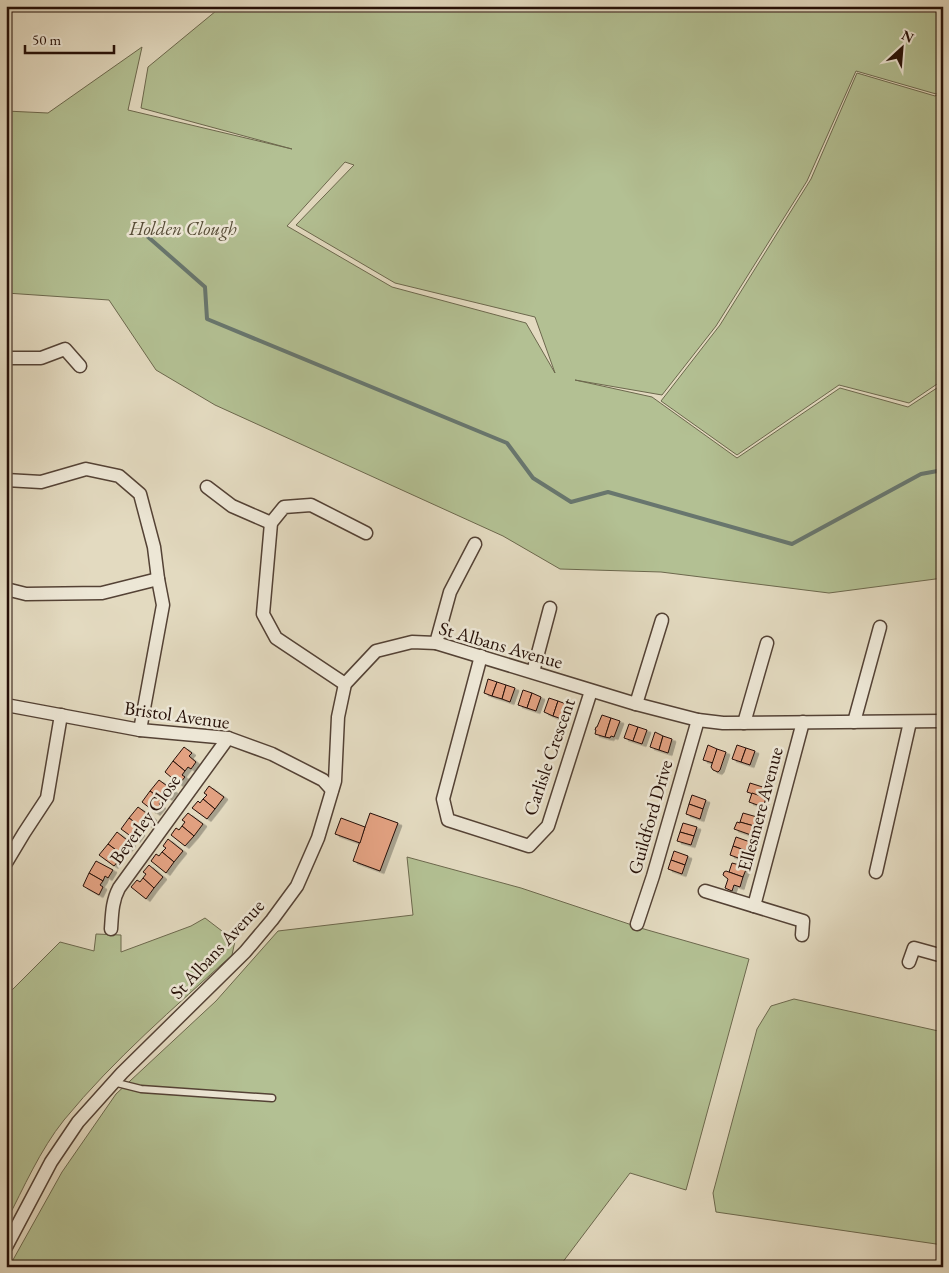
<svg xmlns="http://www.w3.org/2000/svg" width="949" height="1273" viewBox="0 0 949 1273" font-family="'EB Garamond',serif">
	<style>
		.green { fill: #b3c093; stroke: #6c684d; fill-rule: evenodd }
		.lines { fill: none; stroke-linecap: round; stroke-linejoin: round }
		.stream { stroke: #68766e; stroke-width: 4 }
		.building { fill: #e2a181; stroke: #250f07; filter: url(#shadow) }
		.lane-casing { stroke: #544235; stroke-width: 9 }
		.street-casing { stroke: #544235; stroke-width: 15 }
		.lane { stroke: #ede7d6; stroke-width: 6 }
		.street { stroke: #ede7d6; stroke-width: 12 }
		.labels { text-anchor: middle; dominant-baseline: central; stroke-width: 5; stroke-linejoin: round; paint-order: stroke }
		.park-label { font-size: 19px; font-style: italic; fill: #574d38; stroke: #ede7d6 }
		.street-label { font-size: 19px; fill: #250f07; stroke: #ede7d6 }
	</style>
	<defs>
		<filter id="shadow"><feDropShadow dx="4" dy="2.5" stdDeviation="0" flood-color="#0004"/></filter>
	</defs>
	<rect width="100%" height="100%" fill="#e3dac0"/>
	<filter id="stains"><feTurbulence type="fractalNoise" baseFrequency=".004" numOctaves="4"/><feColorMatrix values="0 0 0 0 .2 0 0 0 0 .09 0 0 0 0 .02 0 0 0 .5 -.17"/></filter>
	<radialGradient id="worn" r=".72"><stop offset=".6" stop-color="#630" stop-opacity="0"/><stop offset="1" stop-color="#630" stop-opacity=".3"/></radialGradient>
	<g class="green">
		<path d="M222,6h721v84l-7,4 -80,-23 -49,110 -91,145 -54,69 -87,-15 77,17 85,61 103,-70 68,19 35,-23v194l-114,15 -168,-21 -101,-3 -57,-33 -288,-131 -59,-35 -47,-70 -103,-7v-182l42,2 94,-66 -14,63 164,39 -151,-41 7,-41zM345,162l9,3 -58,60 99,58 140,34 20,56 -29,-50 -134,-36 -105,-61z"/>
		<polygon points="857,73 935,96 943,91 943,380 909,403 839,385 737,455 661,401 720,325 811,179"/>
		<polygon points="407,857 521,888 644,929 749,959 686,1190 630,1173 559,1267 9,1267 62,1172 116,1094 216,1001 278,931 413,915"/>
		<path d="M205,918l30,23 -3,14c-58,53 -118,104 -168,165 -24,30 -40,67 -58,102v-226l54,-54 34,9 2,-17 25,1v17l70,-26z"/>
		<polygon points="794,999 943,1032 943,1245 716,1212 713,1193 757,1029 771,1006"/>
	</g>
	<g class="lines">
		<polyline class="stream" points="147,236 205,287 207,319 507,443 533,478 571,502 608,492 792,544 921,474 943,470"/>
	</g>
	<g class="building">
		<polygon points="488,679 497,682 492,696 484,693"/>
		<polygon points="497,682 506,685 502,699 492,696"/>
		<polygon points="506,685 515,688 510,702 502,699"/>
		<polygon points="523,690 532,693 527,708 518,705"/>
		<polygon points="532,693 541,697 536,711 527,708"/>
		<polygon points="549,698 558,701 553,716 544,712"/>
		<polygon points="558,701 566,704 562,719 553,716"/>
		<polygon points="602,715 611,718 605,737 595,734 596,730 595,730 596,727 597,727"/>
		<polygon points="611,718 620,721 614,737 611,736 610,738 605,737"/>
		<polygon points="629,724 638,727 633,741 624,738"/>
		<polygon points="638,727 647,730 642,744 633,741"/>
		<polygon points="655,732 663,736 659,750 650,747"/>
		<polygon points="663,736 672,739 668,753 659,750"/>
		<polygon points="708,745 717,749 713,763 703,760"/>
		<polygon points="737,745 746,748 741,762 732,759"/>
		<polygon points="184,747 192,753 189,756 196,762 191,769 188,767 185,771 173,761"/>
		<polygon points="746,748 755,751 750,765 741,762"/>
		<polygon points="717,749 726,752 720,770 718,772 713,770 711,767"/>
		<polygon points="173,761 185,771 182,775 185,777 179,784 165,772"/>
		<polygon points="159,780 174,791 168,798 166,796 162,800 150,791"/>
		<polygon points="750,783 769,789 766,798 747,792"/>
		<polygon points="209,786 224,797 215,809 203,799 207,795 204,793"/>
		<polygon points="150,791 162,800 159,804 162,806 156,813 142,802"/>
		<polygon points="752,793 766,798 763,807 749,802"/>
		<polygon points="692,795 706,800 703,809 689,804"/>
		<polygon points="203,799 215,809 207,819 192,808 198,801 200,803"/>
		<polygon points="689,804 703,809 700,819 686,814"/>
		<polygon points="138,807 153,818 148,825 145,823 141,827 129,818"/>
		<polygon points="188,813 203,824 194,836 182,826 185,822 182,820"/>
		<polygon points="370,813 398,823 380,871 353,861"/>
		<polygon points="743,813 757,817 754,826 740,822"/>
		<polygon points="129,818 141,827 138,831 141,833 136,840 121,829"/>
		<polygon points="341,818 365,827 360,843 335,834"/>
		<polygon points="737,822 740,823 740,822 754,826 751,835 734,829"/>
		<polygon points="683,823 697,827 694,836 680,832"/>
		<polygon points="182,826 194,836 185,846 171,835 176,828 179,830"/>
		<polygon points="117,832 132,844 126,851 123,849 120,853 108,844"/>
		<polygon points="680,832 694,836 691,845 677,841"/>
		<polygon points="736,837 750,842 747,851 733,846"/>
		<polygon points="168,839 183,851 174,862 162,852 166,848 163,846"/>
		<polygon points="108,844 120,853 117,857 120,859 114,866 99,855"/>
		<polygon points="733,846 747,851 744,860 730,855"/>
		<polygon points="674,851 688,856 685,865 671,860"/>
		<polygon points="162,852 174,862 166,873 151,861 156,854 159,856"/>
		<polygon points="671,860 685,865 682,874 668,869"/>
		<polygon points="96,861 113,870 108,878 105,876 103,881 89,873"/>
		<polygon points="732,863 747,867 743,877 729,872"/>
		<polygon points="149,865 163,877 154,888 143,878 146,874 143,872"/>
		<polygon points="726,871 743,877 740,887 734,885 732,891 725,888 728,879 723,875 724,872"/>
		<polygon points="89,873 103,881 100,885 103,887 99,895 83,886"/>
		<polygon points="143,878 154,888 146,899 131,887 137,880 140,882"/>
	</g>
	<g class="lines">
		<g class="lane-casing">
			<polyline id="lane" points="113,1082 141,1089 272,1098"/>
		</g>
		<g class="street-casing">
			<g id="street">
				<polyline points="6,358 41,358 65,349 80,366"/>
				<polyline points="6,480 41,482 86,469 119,476 140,494 154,547 158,579 163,605 140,730"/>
				<polyline points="207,487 232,506 271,523"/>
				<polyline points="6,589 26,594 102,593 158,579"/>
				<polyline points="436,643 450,592 475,544"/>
				<polyline points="481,656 443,799 448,820 529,846 548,826 591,691"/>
				<polyline points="533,672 550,608"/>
				<polyline points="345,684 276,638 263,614 271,523 284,507 311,505 366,533"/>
				<polyline points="636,704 662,620"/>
				<polyline points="6,705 140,730 228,738 272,754 323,780 332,790"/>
				<polyline points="854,722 880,627"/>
				<polyline points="744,723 767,643"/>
				<polyline points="6,863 24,833 47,798 61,715"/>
				<polyline points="876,872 910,722"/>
				<polyline points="705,891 803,921 802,935"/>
				<polyline points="754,906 803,722"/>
				<polyline points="637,924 653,876 698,720"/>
				<path d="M111,929c1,-14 1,-28 8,-41l109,-150"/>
				<polyline points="909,962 914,948 943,956"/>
				<polyline points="6,1247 51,1162 78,1122 122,1073 245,952 272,920 297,886 318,838 335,781 338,717 345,684 376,651 412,642 436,643 636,704 698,720 723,723 943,721"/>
			</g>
		</g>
		<use href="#lane" class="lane"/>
		<use href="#street" class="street"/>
	</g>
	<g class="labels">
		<g class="park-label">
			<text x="183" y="228">Holden Clough</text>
		</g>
		<g class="street-label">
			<text transform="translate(501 645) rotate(16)">St Albans Avenue</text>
			<text transform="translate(177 715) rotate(8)">Bristol Avenue</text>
			<text transform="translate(549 757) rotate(-71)">Carlisle Crescent</text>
			<text transform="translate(760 809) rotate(-75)">Ellesmere Avenue</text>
			<text transform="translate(650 817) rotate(-74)">Guildford Drive</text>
			<text transform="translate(145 819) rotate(-54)">Beverley Close</text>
			<text transform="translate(217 949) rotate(-47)">St Albans Avenue</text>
		</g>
	</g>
	<rect width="949" height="1273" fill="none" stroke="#e3dac0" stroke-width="25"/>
	<rect x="8" y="8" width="934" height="1258" fill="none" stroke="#250f07" stroke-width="2.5"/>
	<rect x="12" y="12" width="924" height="1248" fill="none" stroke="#250f07"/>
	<g transform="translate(902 48) rotate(26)" stroke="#ede7d6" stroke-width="4" paint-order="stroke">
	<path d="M0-4L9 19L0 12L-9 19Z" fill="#250f07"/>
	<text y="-8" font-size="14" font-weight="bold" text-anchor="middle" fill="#250f07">N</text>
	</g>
	<path d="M25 45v8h89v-8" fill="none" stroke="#250f07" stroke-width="2.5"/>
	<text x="32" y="45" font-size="15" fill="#250f07" stroke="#ede7d6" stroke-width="4" paint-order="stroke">50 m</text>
	<rect width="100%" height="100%" filter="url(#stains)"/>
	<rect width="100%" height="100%" fill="url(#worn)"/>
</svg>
